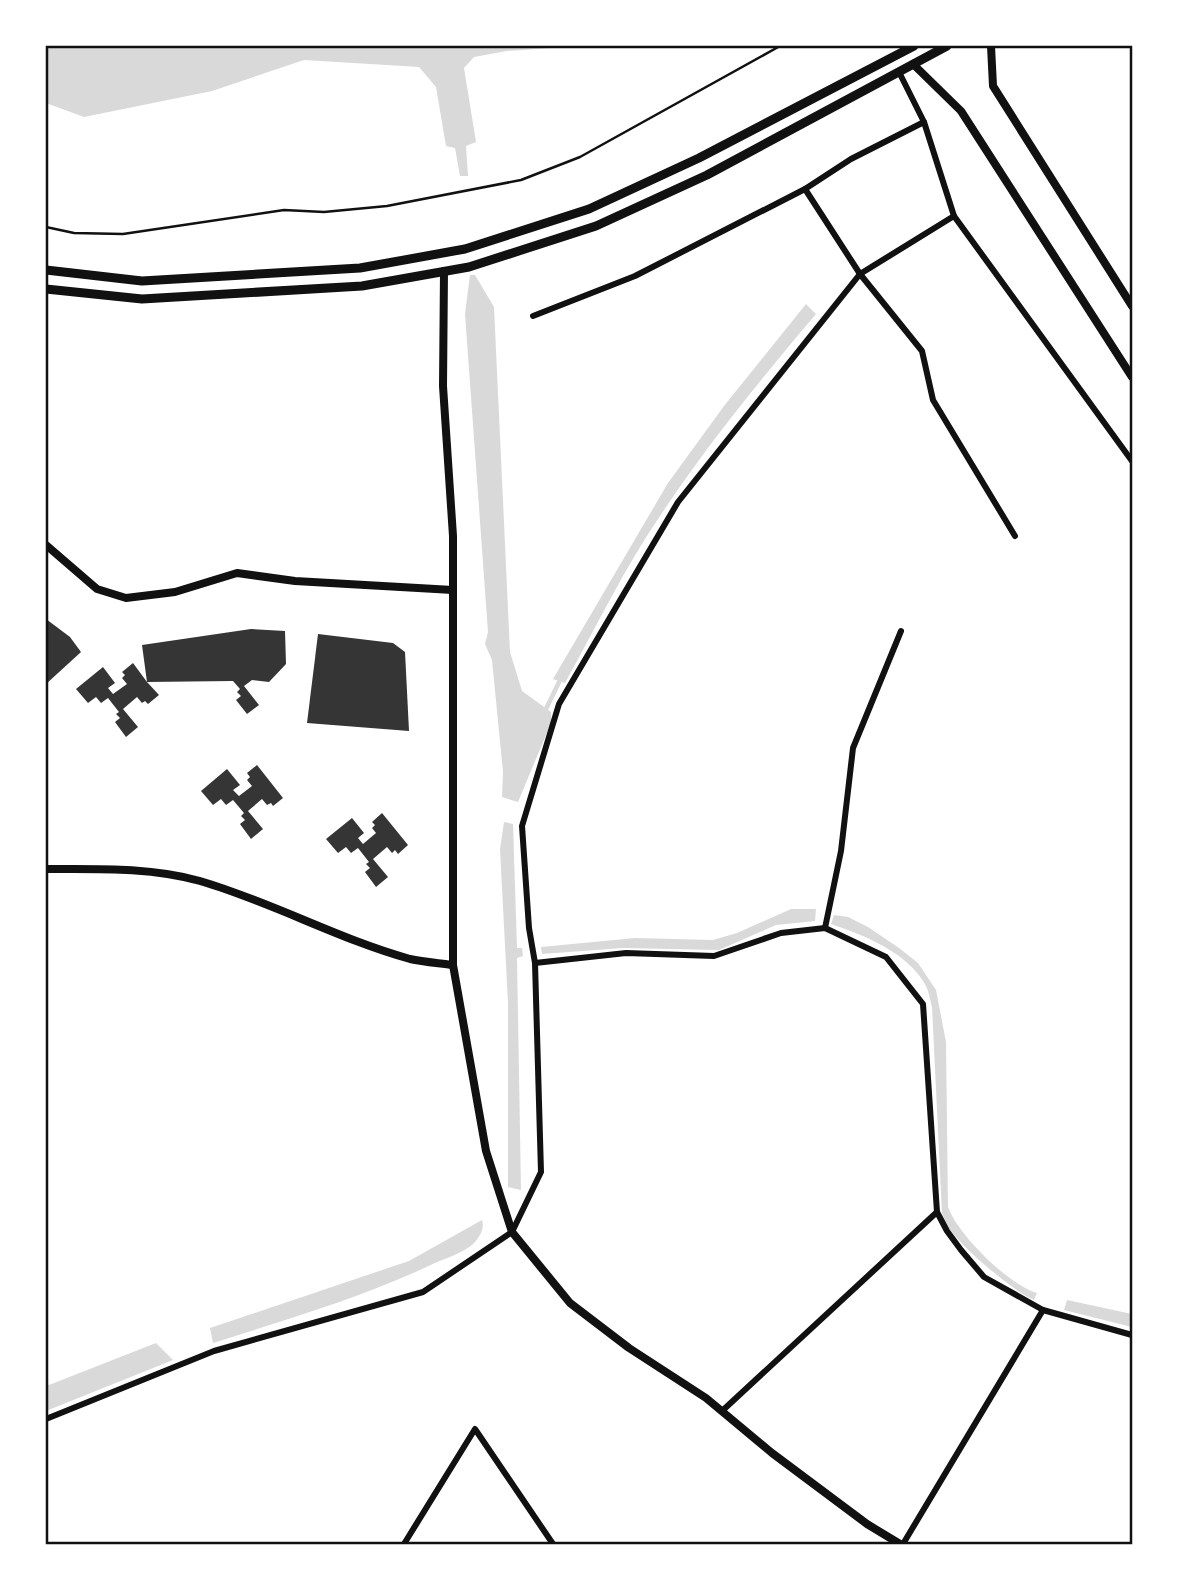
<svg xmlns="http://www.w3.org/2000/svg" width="1178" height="1590" viewBox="0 0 1178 1590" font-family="Signika,sans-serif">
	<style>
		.water { fill: #d9d9d9 }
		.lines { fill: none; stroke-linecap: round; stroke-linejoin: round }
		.stream { stroke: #d9d9d9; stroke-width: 4.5 }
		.building { fill: #353535 }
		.path { stroke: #111; stroke-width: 2.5 }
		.minor { stroke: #111; stroke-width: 6 }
		.tertiary { stroke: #111; stroke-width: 8 }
		.secondary { stroke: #111; stroke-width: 9 }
		.neatline { fill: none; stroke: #111; stroke-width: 2.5 }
	</style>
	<rect width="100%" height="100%" fill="#fff"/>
	<g class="water">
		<polygon points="46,46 581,46 507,51 474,57 464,68 476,142 466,146 468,176 460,176 455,148 446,146 436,87 419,67 304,60 212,91 84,117 46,103"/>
		<polygon points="470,275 475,275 494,307 510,652 522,691 551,712 551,723 518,802 502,797 503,772 492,660 485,644 488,632 465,314"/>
		<path d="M806,304l10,10c-55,65 -109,131 -156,202 -36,53 -64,111 -95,167l-12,-4 115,-196 56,-77z"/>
		<polygon points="504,822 513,824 517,948 522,948 523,956 517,958 521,1190 508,1187 508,1003 500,849"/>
		<polygon points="791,909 816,909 815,921 776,925 719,950 623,948 542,954 541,947 635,938 713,940 737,933"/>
		<path d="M834,915l14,2 20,10 31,21 19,15 18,27 10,52 2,165c10,28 61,78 89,86l-3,7c-20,-8 -73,-53 -85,-72 -3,-5 -5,-10 -7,-15l-10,-206c-2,-7 -3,-15 -6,-21 -17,-33 -62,-51 -95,-62z"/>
		<path d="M482,1220c3,9 -3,18 -9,24 -9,8 -26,14 -38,19 -71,34 -147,56 -222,80l-3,-15 199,-67z"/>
		<polygon points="1067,1300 1132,1314 1132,1327 1064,1310"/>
		<polygon points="156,1343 173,1360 46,1411 46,1384 49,1385"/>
	</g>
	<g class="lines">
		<polyline class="stream" points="544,713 562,676"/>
	</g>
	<g class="building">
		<polygon points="46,619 70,637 81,652 46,684"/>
		<polygon points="251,629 285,631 286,664 269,682 252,680 244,686 259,705 247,714 236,700 241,696 237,692 240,689 233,681 147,682 159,695 148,704 145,701 142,703 137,697 123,709 138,727 126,737 115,722 120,718 116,714 119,712 108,698 101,703 96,697 88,703 76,689 103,667 115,683 108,688 113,694 127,684 122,678 125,675 122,672 133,663 147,682 142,645"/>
		<polygon points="318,634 393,643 405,652 409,731 307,723"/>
		<polygon points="257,765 283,798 273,806 271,803 267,805 262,799 248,811 263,829 251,839 240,824 245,820 241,816 244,813 233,800 226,805 221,799 213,805 201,791 227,769 240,785 233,790 239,796 252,786 247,780 250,777 247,773"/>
		<polygon points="382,813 408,845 398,854 395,850 392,853 387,847 373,859 388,877 376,887 365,872 370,868 366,864 369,862 358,848 351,853 346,847 338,853 326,839 352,818 364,833 358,838 363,844 376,833 372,828 375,825 372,822"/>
	</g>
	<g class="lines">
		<polyline class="path" points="46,227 74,233 123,234 284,210 324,212 387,206 521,180 580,157 780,46"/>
		<g class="minor">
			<polyline points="899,72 924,122 954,216 1132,461"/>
			<polyline points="805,189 860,274 922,351 933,400 1015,536"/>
			<polyline points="533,316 635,276 805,189 851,159 924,122"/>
			<polyline points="825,928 841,851 853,748 901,631"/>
			<polyline points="535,963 626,953 714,956 781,933 825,928 886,957 923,1004 937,1212 947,1231 961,1250 984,1277 1043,1310 1132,1335"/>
			<polyline points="722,1411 937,1212"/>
			<polyline points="46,1419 214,1351 423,1292 512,1232 541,1172 535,963 529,928 522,826 559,704 678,502 860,274 954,216"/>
			<polyline points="404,1544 475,1429 553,1544"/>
			<polyline points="903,1544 1043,1310"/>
		</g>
		<g class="tertiary">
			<polyline points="991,46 993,86 1132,306"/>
			<polyline points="913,64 961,111 1132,377"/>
			<polyline points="444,271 443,386 453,536 453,965 486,1151 512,1232 570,1303 629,1348 706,1398 772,1453 867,1524 900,1544"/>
			<polyline points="46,545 97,589 126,598 175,592 237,573 295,581 453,590"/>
			<path d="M46,869c50,0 105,-2 154,12 72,21 138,58 210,78 14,3 29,4 43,6"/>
		</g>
		<g class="secondary">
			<polyline points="46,270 142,281 360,268 465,249 589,209 699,158 914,46"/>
			<polyline points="46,289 142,299 362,286 469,267 596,226 707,175 947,46"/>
		</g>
	</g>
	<rect width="1178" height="1590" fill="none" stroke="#ffffff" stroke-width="94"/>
	<rect x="47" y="47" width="1084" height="1496" class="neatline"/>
</svg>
